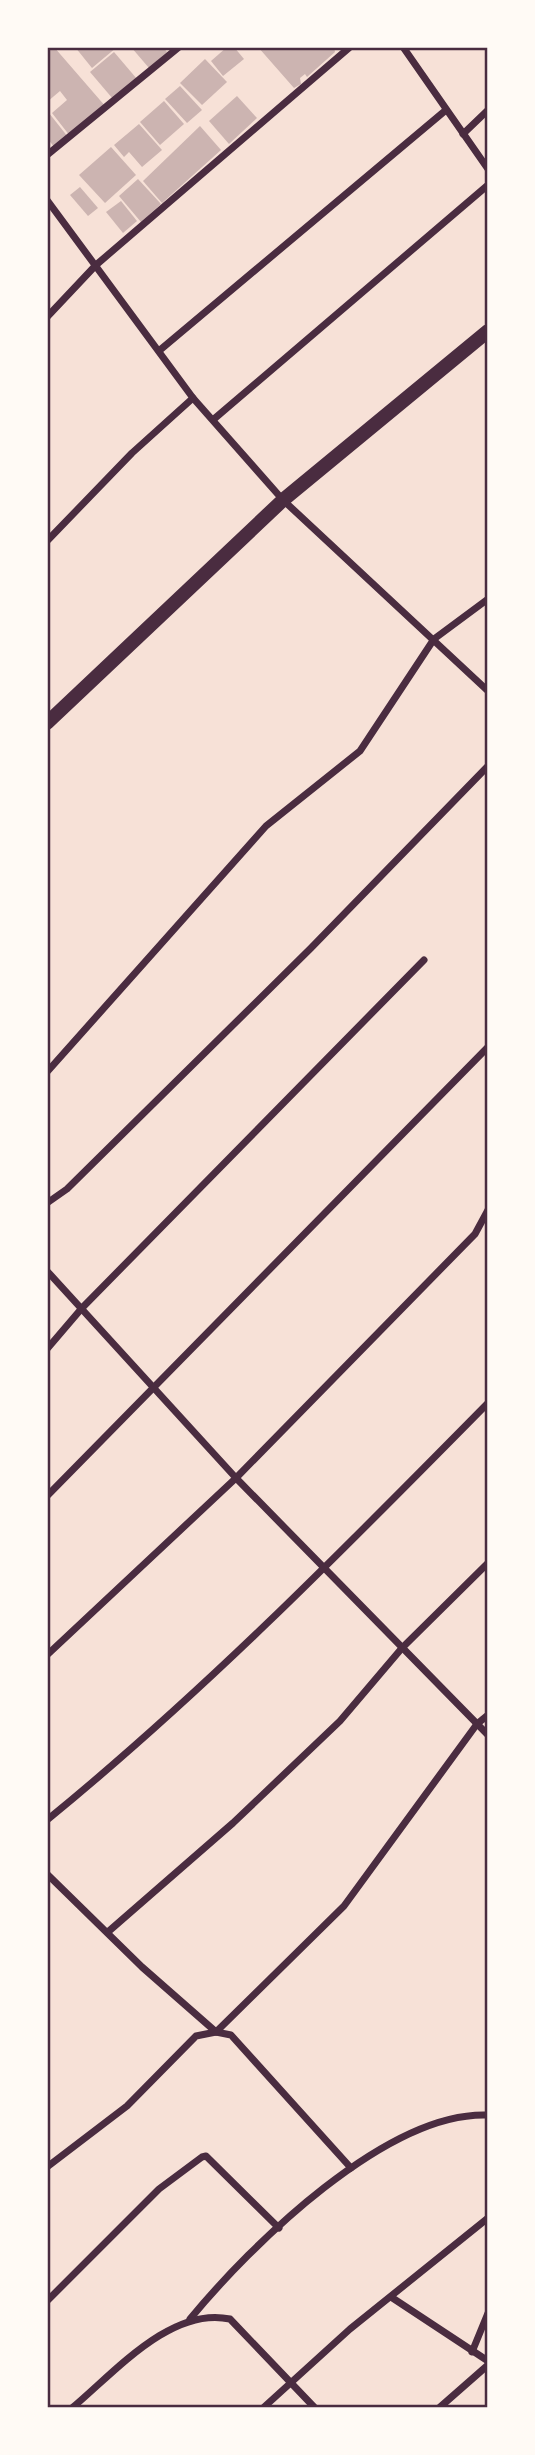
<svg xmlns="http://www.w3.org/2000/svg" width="535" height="2455" viewBox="0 0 535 2455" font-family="Montserrat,sans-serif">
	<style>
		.building { fill: #ccb4b1 }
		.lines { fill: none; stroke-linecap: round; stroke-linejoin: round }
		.minor { stroke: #4a2c40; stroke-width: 7 }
		.secondary { stroke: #4a2c40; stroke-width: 14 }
		.neatline { fill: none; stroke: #4a2c40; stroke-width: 2.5 }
	</style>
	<rect width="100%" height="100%" fill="#f7e1d7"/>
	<g class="building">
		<polygon points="54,47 106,107 70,136 52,113 67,100 60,91 47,102 47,53"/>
		<polygon points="75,47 117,47 92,68"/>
		<polygon points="131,47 163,47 167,52 149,68"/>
		<polygon points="227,47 234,47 244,59 223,76 211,61"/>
		<polygon points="258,47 334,47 335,52 307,77 305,74 300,78 301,84 294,88"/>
		<polygon points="114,52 137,79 113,99 90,72"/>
		<polygon points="205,59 227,82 202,105 180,83"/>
		<polygon points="180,86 202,110 187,123 165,99"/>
		<polygon points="237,96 257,118 229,144 209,121"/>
		<polygon points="164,101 184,124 160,145 140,122"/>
		<polygon points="49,113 68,137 55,148 47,138"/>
		<polygon points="139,124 162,150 142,167 129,152 124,157 114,145"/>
		<polygon points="200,126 221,150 162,203 143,181"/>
		<polygon points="111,147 136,175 105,203 79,175"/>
		<polygon points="138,179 161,204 141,222 119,196"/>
		<polygon points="80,187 98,208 88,216 70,195"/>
		<polygon points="121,201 137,221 123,233 106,212"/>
	</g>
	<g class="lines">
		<g class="minor">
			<polyline points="403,47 488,169"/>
			<polyline points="463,134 488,110"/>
			<polyline points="47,155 179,47"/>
			<polyline points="47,200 193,398 283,500 488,691"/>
			<polyline points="47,317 96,265 350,47"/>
			<polyline points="160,350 446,110"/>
			<polyline points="214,419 488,185"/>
			<polyline points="47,541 132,453 193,398"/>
			<polyline points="47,1072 266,826 360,751 434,639 488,599"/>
			<polyline points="47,1203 67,1189 311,948 488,766"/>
			<polyline points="47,1271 236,1478 488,1735"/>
			<polyline points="47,1349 82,1308 424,960"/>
			<polyline points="47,1496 488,1047"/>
			<polyline points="47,1655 236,1478 475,1234 488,1210"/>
			<path d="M47,1820c157,-128 299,-273 441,-417"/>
			<polyline points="47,1874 142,1967 216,2032 344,1906 477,1724 488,1715"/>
			<polyline points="109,1931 233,1823 340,1721 402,1648 488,1563"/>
			<polyline points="47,2167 127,2106 196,2036 216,2032 231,2035 351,2168"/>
			<polyline points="391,2297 488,2361"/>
			<polyline points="47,2301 159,2189 202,2157 206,2156 279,2228"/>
			<path d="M190,2319c61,-74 197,-208 298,-204"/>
			<polyline points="472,2352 488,2313"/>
			<path d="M72,2408c42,-35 99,-102 158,-89l85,89"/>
			<polyline points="263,2408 350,2329 488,2218"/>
			<polyline points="439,2408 488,2365"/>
		</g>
		<polyline class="secondary" points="47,723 283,500 488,331"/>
	</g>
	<rect width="535" height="2455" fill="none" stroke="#fffaf5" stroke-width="98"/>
	<rect x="49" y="49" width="437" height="2357" class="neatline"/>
</svg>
